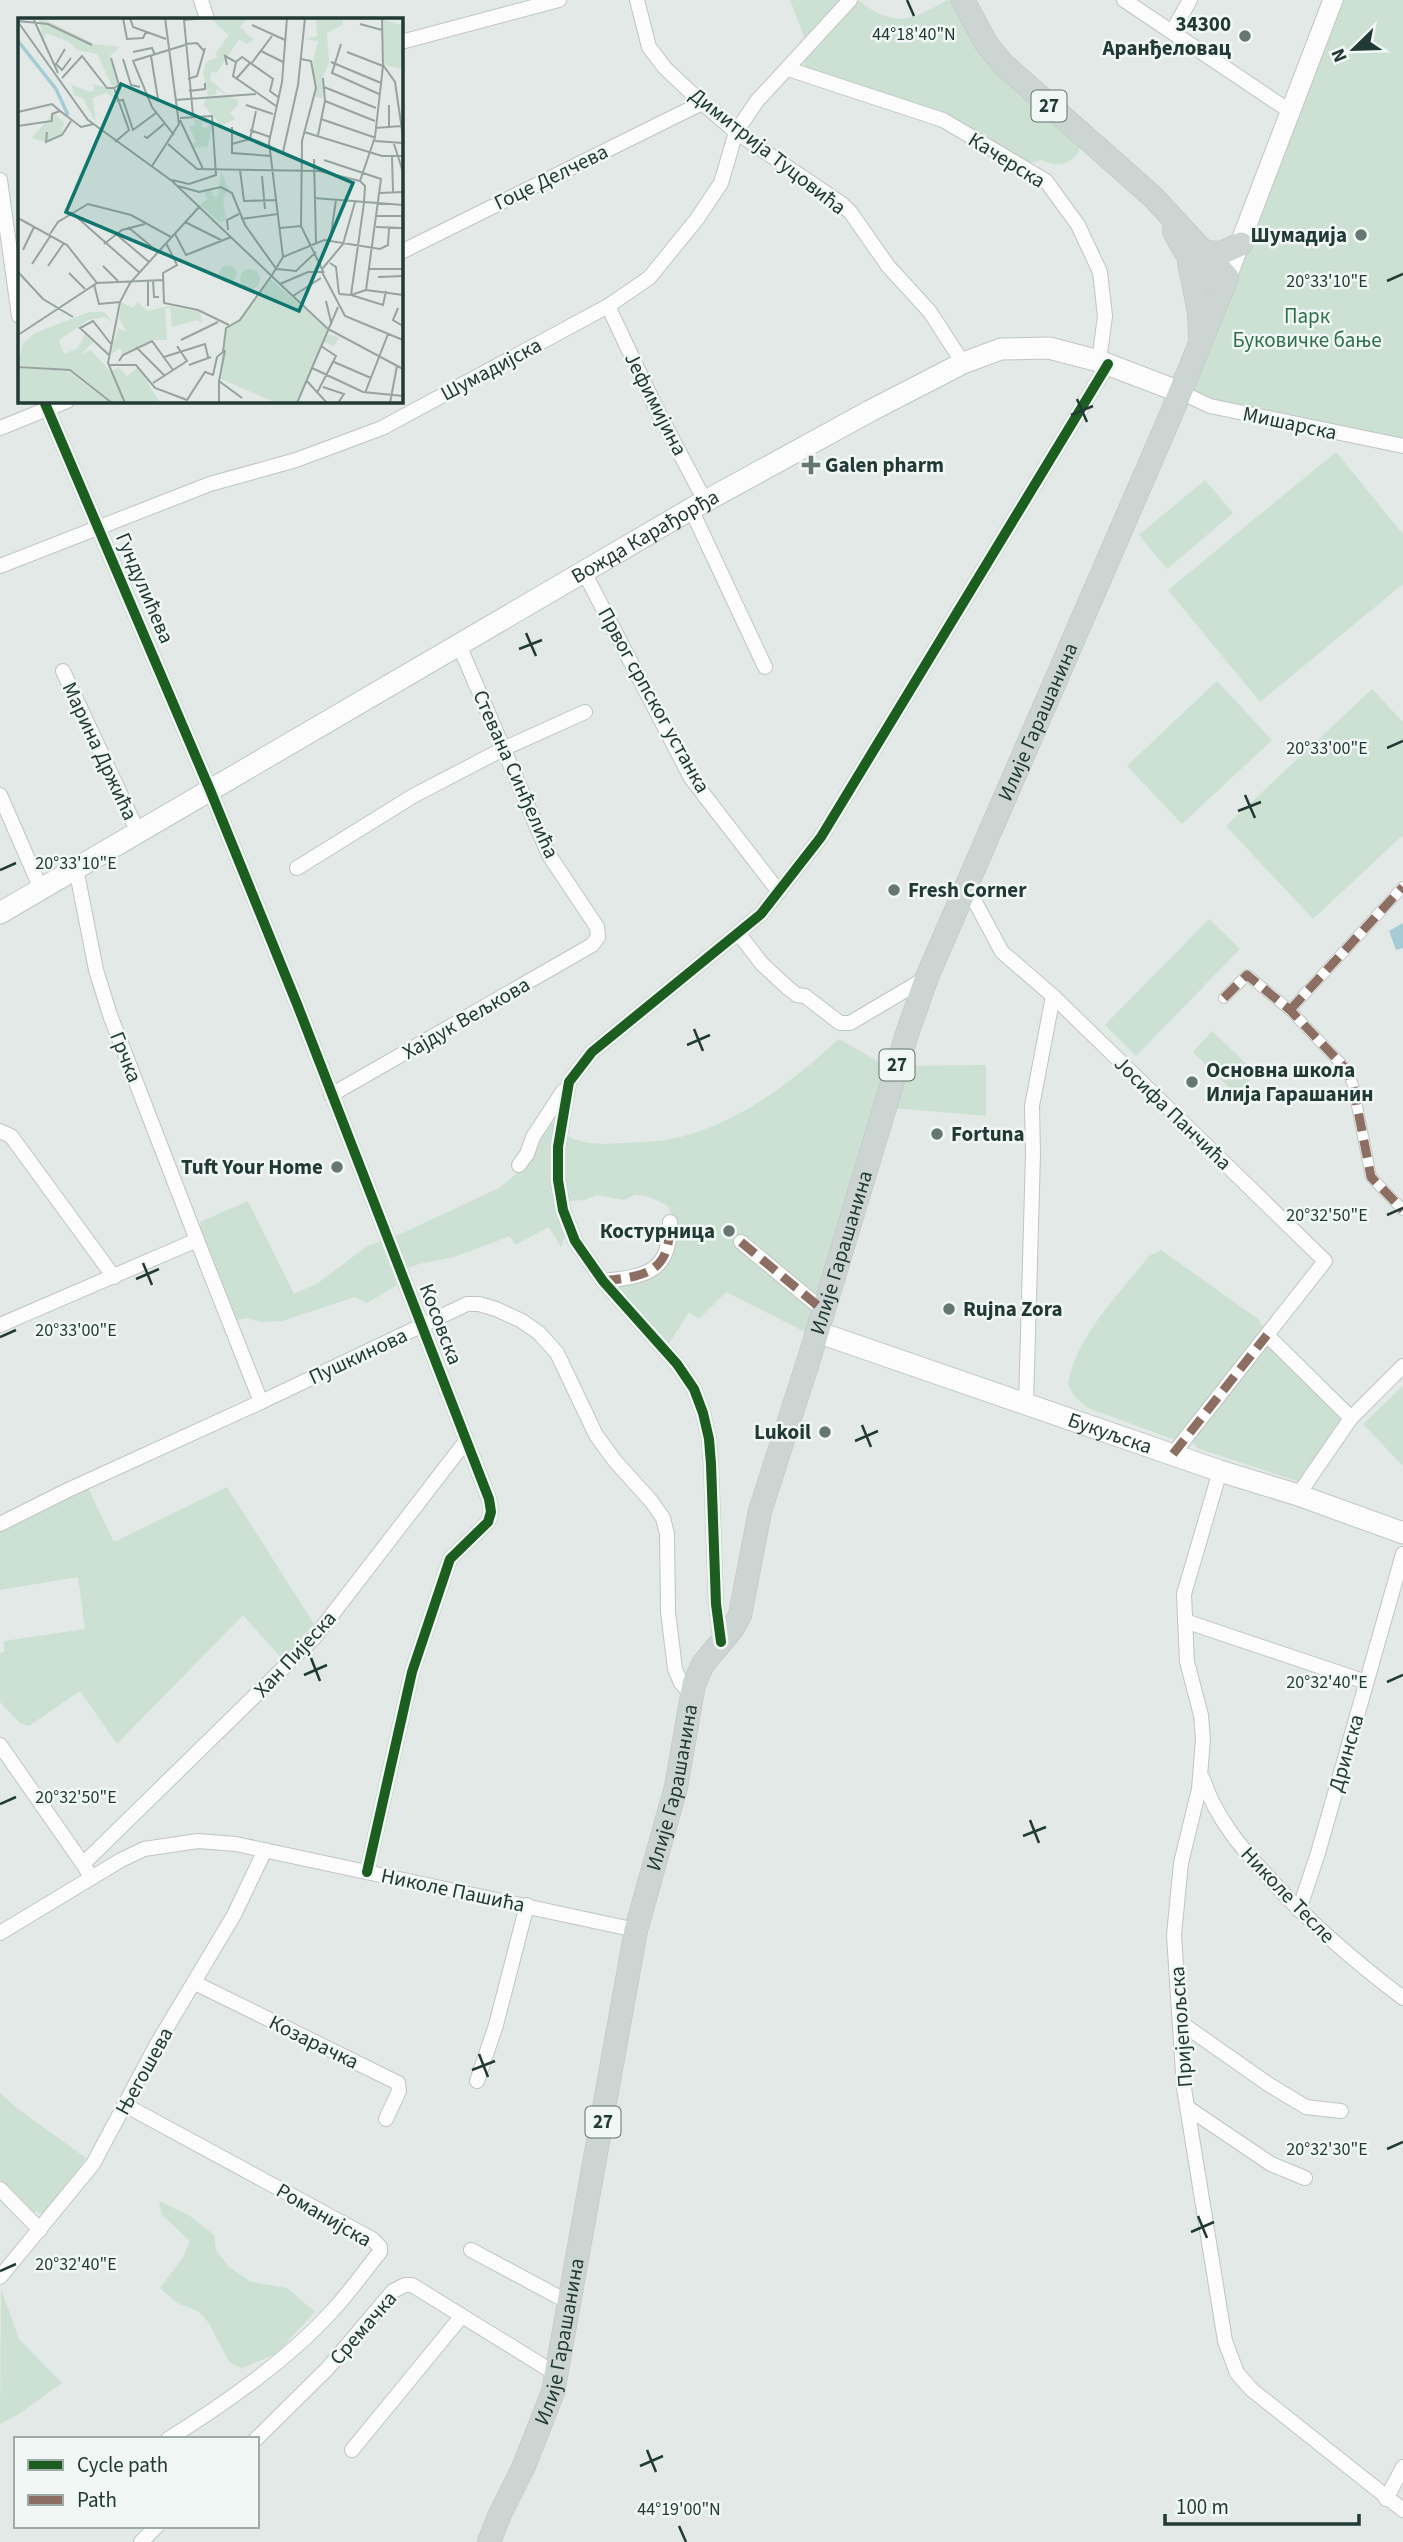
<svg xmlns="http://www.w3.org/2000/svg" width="1403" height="2542" viewBox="0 0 1403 2542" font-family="'Source Sans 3',sans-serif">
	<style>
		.green { fill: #cce1d4 }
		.water { fill: #a5ccd5 }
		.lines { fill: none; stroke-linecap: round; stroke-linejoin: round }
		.pedestrian-casing { stroke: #c0c5c3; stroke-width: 12 }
		.minor-casing { stroke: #c0c5c3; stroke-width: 16 }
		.tertiary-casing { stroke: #c0c5c3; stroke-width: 21 }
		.secondary-casing { stroke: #bfc6c3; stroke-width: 23 }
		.primary-casing { stroke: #bcc4c2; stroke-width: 24 }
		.pedestrian { stroke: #fbfcfb; stroke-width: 10 }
		.minor { stroke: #fbfcfb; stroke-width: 14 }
		.tertiary { stroke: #fbfcfb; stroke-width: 19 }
		.secondary { stroke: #fbfcfb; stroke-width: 21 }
		.primary { stroke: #cdd5d2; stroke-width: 23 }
		.quiet { stroke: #8d6e63; stroke-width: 9; stroke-dasharray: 18 9; stroke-linecap: butt }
		.cycleway-casing { stroke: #f1f7f4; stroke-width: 15 }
		.cycleway { stroke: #1b5e20; stroke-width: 10 }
		.ticks { fill: none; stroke: #223a35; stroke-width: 2.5 }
		.poi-dot { fill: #667773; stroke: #f1f7f4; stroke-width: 2.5 }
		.labels { text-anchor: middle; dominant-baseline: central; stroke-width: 5; stroke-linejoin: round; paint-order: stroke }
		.shield { fill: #f1f7f4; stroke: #60736e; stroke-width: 2 }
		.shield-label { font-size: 19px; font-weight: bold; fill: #223a35 }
		.poi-label { font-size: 21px; font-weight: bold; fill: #223a35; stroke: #f1f7f4; text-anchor: end }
		.street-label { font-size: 21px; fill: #223a35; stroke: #f1f7f4 }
		.park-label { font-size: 21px; fill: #2e6f4b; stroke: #f1f7f4 }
		.inset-river { fill: none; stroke: #a5ccd5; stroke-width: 3.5 }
		.inset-road { fill: none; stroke: #96a39f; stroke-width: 2 }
		.view { fill: #0f766e; fill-opacity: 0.15; stroke: #0f766e; stroke-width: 3.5 }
		.inset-edge { fill: none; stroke: #223a35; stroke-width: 3.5 }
		.ticks-label { font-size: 18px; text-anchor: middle; fill: #223a35; stroke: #f1f7f4; stroke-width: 5; stroke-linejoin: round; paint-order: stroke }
	</style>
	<rect width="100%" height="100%" fill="#e3e9e6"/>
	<g class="green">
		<polygon points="790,0 842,0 805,39"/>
		<path d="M948,0h5l126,145v7c-14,15 -20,15 -38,8l-13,4 -28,-14 -186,-77 -10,-8 1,-10 51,-52 4,-2c37,29 52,18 88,-1z"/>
		<polygon points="1333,0 1403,0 1403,444 1180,392"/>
		<polygon points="1336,452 1403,534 1403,584 1260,702 1168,590"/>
		<polygon points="1205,480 1233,513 1167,569 1139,535"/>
		<polygon points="1217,681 1272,740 1182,824 1127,766"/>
		<polygon points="1372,689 1403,722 1403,835 1313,919 1226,826"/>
		<polygon points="1209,919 1240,949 1136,1056 1105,1025"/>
		<polygon points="1212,1031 1256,1073 1236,1094 1193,1052"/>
		<path d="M839,1039l49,28 -83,265 -79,-40 -27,27 -10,-7 -22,35 -54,-63 43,-14 17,-54 -6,-11 -18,-8 -14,-2 -11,5 -27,-5 -13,5 -13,1 -15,-7 10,38 -5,15 -12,-20 -34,18 -5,-9 -56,21 -35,7 -14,5 -11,-32 105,-49 16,-13 35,-51 4,-2c14,23 43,23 68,21 12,-1 25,-1 37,-2 71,-10 129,-56 180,-102z"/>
		<polygon points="986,1065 986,1116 893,1108 905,1066"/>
		<polygon points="248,1201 294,1294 318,1283 366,1247 380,1241 397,1285 367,1303 355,1297 282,1321 261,1322 246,1318 237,1320 202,1236 200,1222"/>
		<path d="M1161,1250l97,69 6,9 -86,110 -3,2 -87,-32 -13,-11 -7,-12c8,-50 51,-90 81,-129z"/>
		<polygon points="1268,1345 1340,1417 1341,1421 1300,1482 1199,1449 1193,1444 1195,1437"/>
		<polygon points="1403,1386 1403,1466 1363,1424"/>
		<polygon points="227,1487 314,1624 282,1659 243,1615 117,1744 80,1691 29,1726 20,1723 0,1702 0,1653 4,1652 4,1641 85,1629 78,1577 0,1590 0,1530 88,1488 114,1542"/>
		<polygon points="0,2093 18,2109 86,2158 59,2199 43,2214 32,2211 0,2180"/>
		<polygon points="159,2201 190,2216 214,2235 216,2250 229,2267 251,2282 287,2288 315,2312 276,2354 242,2368 230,2363 208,2322 198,2311 177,2303 160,2288 183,2257 190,2241 162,2215"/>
		<polygon points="1,2289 19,2339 62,2383 17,2415 0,2424"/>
	</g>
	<polygon class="water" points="1403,923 1403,948 1396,950 1389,931"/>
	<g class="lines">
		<g class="pedestrian-casing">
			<g id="pedestrian">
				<polyline points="1224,998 1247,975 1290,1010 1347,1070 1353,1085 1371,1177 1403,1210"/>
				<polyline points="1290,1010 1403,887"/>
			</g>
		</g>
		<g class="minor-casing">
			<g id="minor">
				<polyline points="201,0 207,19"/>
				<polyline points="637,0 649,47 665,68 702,103 736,132 842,204 851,213 888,266 930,312 963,363"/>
				<polyline points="1124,0 1291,112"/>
				<polyline points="1172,32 1190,0"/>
				<polyline points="401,42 559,0"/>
				<polyline points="788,69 943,120 1046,181 1078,225 1100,272 1105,316 1099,361"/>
				<polyline points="0,180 19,316"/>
				<polyline points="401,252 702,103"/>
				<polyline points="608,306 656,408 705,501"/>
				<polyline points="1180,392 1210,406 1403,446"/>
				<polyline points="44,401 210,790 297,1004 489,1499 491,1512 488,1522 450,1559 412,1672 367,1872"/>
				<polyline points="0,428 67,401"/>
				<polyline points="691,509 765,667"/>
				<polyline points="0,566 210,484 296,460 382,428 608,306 649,278 697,219 721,183 736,132 757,101 850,0"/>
				<polyline points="584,572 691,778 779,892"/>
				<polyline points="63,671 138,832"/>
				<polyline points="0,795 41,889"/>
				<polyline points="297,868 413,796 505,748 585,712"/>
				<polyline points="964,891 974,900 1002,952 1053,996 1325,1261 1173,1454"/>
				<polyline points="739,934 762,964 788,988 797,995 805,996 840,1023 850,1023 926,978"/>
				<polyline points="331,1095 592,945 598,937 597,927 549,855 459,645"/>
				<polyline points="0,1131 11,1136 114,1277"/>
				<polyline points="519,1165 527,1154 533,1137 563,1091"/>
				<polyline points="197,1240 261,1402"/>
				<polyline points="741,1242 823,1310"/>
				<path d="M603,1281c45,-5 67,-9 67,-59"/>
				<polyline points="0,1325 197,1240 110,1015 96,970 76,868"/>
				<polyline points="1267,1335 1351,1418"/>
				<polyline points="1026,1404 1033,1154 1032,1106 1053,996"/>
				<polyline points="1220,1471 1184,1594 1187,1662 1201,1715 1203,1739 1199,1789 1181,1863 1174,1935 1184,2088 1225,2341 1237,2373 1252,2390 1403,2510"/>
				<polyline points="1298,1495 1351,1418 1403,1366"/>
				<polyline points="0,1524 68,1490 261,1402 467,1304 479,1304 496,1309 522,1321 539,1333 557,1353 596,1435 615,1461 651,1501 663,1518 667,1534 668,1612 675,1669 681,1683 691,1694"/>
				<polyline points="1185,1621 1366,1682"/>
				<polyline points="721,1642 716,1604 711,1464 709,1439 703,1413 694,1389 677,1364 603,1281 575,1241 563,1210 558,1180 558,1147 569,1082 592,1052 761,914 821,837 1108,364"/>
				<polyline points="0,1745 83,1864"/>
				<path d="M1203,1779c13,40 40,71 68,101 41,45 83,81 132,118"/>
				<polyline points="91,1877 83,1864 314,1638 466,1441"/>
				<polyline points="1299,1910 1318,1853 1403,1554"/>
				<polyline points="0,1933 121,1860 144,1849 198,1841 236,1844 636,1930"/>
				<polyline points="195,1983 398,2083 399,2091 386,2119"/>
				<polyline points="1181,2023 1268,2084 1306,2107 1341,2111"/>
				<polyline points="477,2081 496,2025 527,1905"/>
				<path d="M125,2105l247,134 8,8v5c-16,19 -30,40 -47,58 -43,48 -111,96 -165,129"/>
				<polyline points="1188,2108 1271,2164 1305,2178"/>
				<polyline points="0,2189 40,2230"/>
				<polyline points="471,2250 570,2303"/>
				<polyline points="0,2277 93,2164 157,2044 234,1915 265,1850"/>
				<polyline points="256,2439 327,2369 393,2291 405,2285 412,2285 556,2374"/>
				<polyline points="352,2450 461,2317"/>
				<polyline points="1386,2499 1403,2467"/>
				<polyline points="141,2542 157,2526"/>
			</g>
		</g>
		<g class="tertiary-casing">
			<polyline id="tertiary" points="1227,277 1333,0"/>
		</g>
		<g class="secondary-casing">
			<g id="secondary">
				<path id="s1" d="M0,913l691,-404 179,-98 93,-48 38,-14 48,-1 50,13 81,31"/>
				<path id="s2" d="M817,1332l403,139 78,24 105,38"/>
			</g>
		</g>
		<g class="primary-casing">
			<g id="primary">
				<path d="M1174,231c17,30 17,39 50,55"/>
				<polyline points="1203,252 1221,253 1241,244"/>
				<polyline points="1189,262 1199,312 1200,335"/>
				<path id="s3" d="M489,2542l11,-28 24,-48 29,-74 83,-462 40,-143 18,-103 9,-20 30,-36 7,-13 20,-104 49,-152 98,-325 20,-57 246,-567 54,-133 -74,-80 -150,-133 -17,-21 -23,-43"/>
			</g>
		</g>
		<use href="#pedestrian" class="pedestrian"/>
		<use href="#minor" class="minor"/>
		<use href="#tertiary" class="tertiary"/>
		<use href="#secondary" class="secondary"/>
		<use href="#primary" class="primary"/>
		<g class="quiet">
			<polyline points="1224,998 1247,975 1290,1010 1347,1070 1353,1085 1371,1177 1403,1210"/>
			<polyline points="1290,1010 1403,887"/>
			<polyline points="741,1242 823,1310"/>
			<path d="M603,1281c45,-5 67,-9 67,-59"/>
			<polyline points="1173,1454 1267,1335"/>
		</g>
		<g class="cycleway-casing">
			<g id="cycleway">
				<polyline points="44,401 210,790 297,1004 489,1499 491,1512 488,1522 450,1559 412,1672 367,1872"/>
				<polyline points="721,1642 716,1604 711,1464 709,1439 703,1413 694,1389 677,1364 603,1281 575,1241 563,1210 558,1180 558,1147 569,1082 592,1052 761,914 821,837 1108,364"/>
			</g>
		</g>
		<use href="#cycleway" class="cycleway"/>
	</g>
	<path class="ticks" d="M907,0l7,16M1387,281l16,-7M1077,399l10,23M1071,415l22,-9M526,633l10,23M519,649l23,-9M1387,748l16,-7M1245,795l10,23M1238,811l23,-9M0,870l16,-7M694,1029l9,22M687,1045l23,-10M1387,1215l16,-7M143,1263l9,22M136,1279l23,-10M0,1337l16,-7M862,1425l9,22M855,1441l23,-10M311,1658l9,23M304,1675l23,-10M1387,1682l16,-7M0,1804l16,-7M1030,1820l9,23M1023,1836l23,-9M479,2054l9,23M472,2070l23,-9M1387,2149l16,-7M1198,2216l9,22M1191,2232l23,-10M0,2271l16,-7M647,2450l9,22M640,2466l23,-10M679,2526l7,16"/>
	<g class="poi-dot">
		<circle cx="1245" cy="36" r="7"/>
		<circle cx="1361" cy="235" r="7"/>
		<path d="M807.5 454.5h7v7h7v7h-7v7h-7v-7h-7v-7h7z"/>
		<circle cx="894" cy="890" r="7"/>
		<circle cx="1192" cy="1082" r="7"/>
		<circle cx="937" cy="1134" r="7"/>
		<circle cx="337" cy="1167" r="7"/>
		<circle cx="729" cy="1231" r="7"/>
		<circle cx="949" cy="1309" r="7"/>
		<circle cx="825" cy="1432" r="7"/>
	</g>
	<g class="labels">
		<g class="shield">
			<rect x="1031.5" y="90.5" width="35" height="31" rx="5"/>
			<rect x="879.5" y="1049.5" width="35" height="31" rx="5"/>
			<rect x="585.5" y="2106.5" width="35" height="31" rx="5"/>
		</g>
		<g class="shield-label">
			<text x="1049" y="106">27</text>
			<text x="897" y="1065">27</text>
			<text x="603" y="2122">27</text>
		</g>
		<g class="poi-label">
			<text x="1231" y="24">34300<tspan x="1231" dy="24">Аранђеловац</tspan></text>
			<text x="1347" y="235">Шумадија</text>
			<text x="825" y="465" text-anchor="start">Galen pharm</text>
			<text x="908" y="890" text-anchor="start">Fresh Corner</text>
			<text x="1206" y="1070" text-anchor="start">Основна школа<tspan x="1206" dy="24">Илија Гарашанин</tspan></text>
			<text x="951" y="1134" text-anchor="start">Fortuna</text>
			<text x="323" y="1167">Tuft Your Home</text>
			<text x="715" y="1231">Костурница</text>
			<text x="963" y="1309" text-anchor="start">Rujna Zora</text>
			<text x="811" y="1432">Lukoil</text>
		</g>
		<g class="street-label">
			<text transform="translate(768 151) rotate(38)">Димитрија Туцовића</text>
			<text transform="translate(1007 160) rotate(32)">Качерска</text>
			<text transform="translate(551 177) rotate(-26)">Гоце Делчева</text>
			<text transform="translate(491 369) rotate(-28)">Шумадијска</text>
			<text transform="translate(656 404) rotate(63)">Јефимијина</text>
			<text transform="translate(1290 423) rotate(12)">Мишарска</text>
			<text stroke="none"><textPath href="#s1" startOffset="747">Вожда Карађорђа</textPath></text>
			<text transform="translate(145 588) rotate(67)">Гундулићева</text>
			<text transform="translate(654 700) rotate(61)">Првог српског устанка</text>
			<text stroke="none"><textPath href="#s3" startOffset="1913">Илије Гарашанина</textPath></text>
			<text transform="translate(100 751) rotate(65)">Марина Држића</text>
			<text transform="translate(516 774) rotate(66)">Стевана Синђелића</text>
			<text transform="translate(466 1018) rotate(-30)">Хајдук Вељкова</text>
			<text transform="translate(126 1057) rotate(68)">Грчка</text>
			<text transform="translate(1173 1113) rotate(44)">Јосифа Панчића</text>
			<text stroke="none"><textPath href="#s3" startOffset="1346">Илије Гарашанина</textPath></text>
			<text transform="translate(441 1324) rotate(69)">Косовска</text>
			<text transform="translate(358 1356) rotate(-25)">Пушкинова</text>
			<text stroke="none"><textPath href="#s2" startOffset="310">Букуљска</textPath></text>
			<text transform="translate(295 1654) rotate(-47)">Хан Пијеска</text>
			<text transform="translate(1346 1753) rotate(-74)">Дринска</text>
			<text stroke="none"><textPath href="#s3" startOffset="780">Илије Гарашанина</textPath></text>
			<text transform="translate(453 1890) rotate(12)">Николе Пашића</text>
			<text transform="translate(1288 1895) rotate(46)">Николе Тесле</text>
			<text transform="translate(1181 2027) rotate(-94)">Пријепољска</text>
			<text transform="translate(314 2042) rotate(26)">Козарачка</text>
			<text transform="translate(144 2071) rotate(-61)">Његошева</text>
			<text transform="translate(324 2215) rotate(30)">Романијска</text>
			<text transform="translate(363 2328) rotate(-49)">Сремачка</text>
			<text stroke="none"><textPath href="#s3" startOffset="214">Илије Гарашанина</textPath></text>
		</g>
		<g class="park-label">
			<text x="1307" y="316">Парк<tspan x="1307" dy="24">Буковичке бање</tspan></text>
		</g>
	</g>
	<g transform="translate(18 18)">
		<rect width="385" height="385" fill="#e3e9e6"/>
		<path d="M192,0h38l-8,9 14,13 -7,4 -8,-5 -22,34 -6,-1 -1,8 18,15 -12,-6 1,6 -9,1 -5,-23 3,-11 12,-5 -3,-3 14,-19zM298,0h27l-1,7 -15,8 2,29 -6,15v21l-8,-1 -2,-36 5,-20 -13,-2 12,-3zM26,1l50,25 26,3 -10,9 9,29 -7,1 -15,-32 -20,-4 -8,-8 -23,-9 -2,8 -5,-21zM365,2l20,5v44l-19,-4zM53,66l18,8 6,-2 -3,-6 20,5 3,9 -9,-5 -13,5 3,25 -13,-25 -9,-3zM211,78l9,4v6l-8,6 5,7 -14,7 -18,-22 4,-7zM35,95l11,9 -2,13 -17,7 -13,-4zM176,101l9,1 -2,7 5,1 7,-8 -5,26 -15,2 -2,-4 5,-2 -7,-16 6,-1zM203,153l8,19 -6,9 3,20 -5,4 -21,-18 7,-6 -3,-8 8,-2 1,7h5zM201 256a9 9 0 1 1 18 0a9 9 0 1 1-18 0ZM222 261a10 10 0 1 1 20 0a10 10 0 1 1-20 0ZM251,260l59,51 -1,5 12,3 -5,9 -10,-4 -27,61h-21l-57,-25 7,-50 10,-5zM103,284l12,6 5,-6 9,9 22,-5 31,6 3,11 -6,-3 -25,7 -2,-18 -5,-1 2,32h-16l-28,14 -3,-6 -9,6 7,-26 9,4 -8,-13zM71,294h15l9,10 -9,-5 -16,3 -29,20 5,14 14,-6 7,-14 8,8 -12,12 10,-4 20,22 7,-5 9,9 11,-9 22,36h-47l-39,-32 -56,-6 5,-22 12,-10zM0,350l50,3 42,32h-92z" fill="#cce1d4"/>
		<path class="inset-river" d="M0,23l38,48 12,26"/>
		<path class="inset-road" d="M105,0l4,21 16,-1 3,-6M112,0l3,9 33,12M16,2l24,53M0,3l30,3 44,21M0,4l70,98 84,61 108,103 28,-12h14l23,44 58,24M342,6l22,6M234,7l33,15M167,26l12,-1 7,8M323,26l-9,29 47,21M47,31l-9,15 6,6 9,-12M243,33l22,11M115,34l19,-4 3,7M329,34l36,14M133,38l7,43M93,40l8,27 -5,3M105,41l8,26 9,2M283,41l10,2 5,27 -14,53 -1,85 23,47M313,44l50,21M233,46l21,-28M209,47l-2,-9 11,6M365,47l12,17 8,55M44,60l20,-22 25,32h7M170,61l9,-3 8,-28M218,61l14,-16M306,69l52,21M96,70l15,42 -14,12M171,73l16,-2v-6M157,82l81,-6M99,83l6,-1 10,30 23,-17M307,83l50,20M228,87l27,9M258,88l-43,-30 3,-14 6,-5 31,22 -3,12 8,6M0,94l34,-8 8,7M175,97l-9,-95 20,-2M303,101l55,19M162,102l23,49M0,108l34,-5v-7l8,-3 21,16 13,-3M214,109v26l39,3M371,109v-22M357,110l26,-2M232,112l20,7M29,114l-1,10 16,-7 9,-14M286,114l78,24h21M156,117l-22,-28 -19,-46 52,-16M300,117l7,-34 -2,-23M126,118l3,2 17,-14M357,123l28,2M150,126l29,25 122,2 41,10M214,126l18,-5 6,-28M376,126l9,28M265,134l15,-67 7,-67M374,139l1,35M296,141l2,84M306,142l57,19 -15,111 -15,5M134,148l27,-42 -14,-106M222,152l4,31 32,-1M244,158l3,33M154,162l17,4 27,-9 -4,-59 -32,2M160,168l21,6 22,-5 11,6 13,32 32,45M362,175l23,-1M296,180l89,7M53,194l69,61M359,198h26M0,200l49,27 30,38M223,201l37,-5M167,204l36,18M110,209l30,25M358,209l27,1M262,210l21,-2M210,212l-1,-10 12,-6M32,216l8,-12 30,-18 43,11 40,22M98,216l33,28M157,216l11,21 45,-18M312,223l6,-41M148,225l11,22 -14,8 1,30 34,7 31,15M86,226l18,-14 23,-6M5,232l11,-23M265,239l41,-17 56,9 8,-4 1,-17M312,245l6,4 3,27M14,246l19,-29M30,248l16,-23M85,248l15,15M305,250l20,-24 12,-42M259,251l19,2 20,-19M351,251h34M0,254l25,27 30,18M51,255l16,16M254,257l11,-18 -14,-115 13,-60 5,-64M360,259l25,-1M135,262l1,17h5M76,266l5,20 21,-2M262,266l48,45 75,40M348,272l37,5M321,276l12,1 13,-92 1,-17 -5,-5 15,-44 8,-71 -1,-48M333,277l32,10 3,-14M275,278l28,-18M308,283l5,21M130,288v-26M380,290l-5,12 10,6M0,317l79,-52 66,-3M163,322l37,-18M118,329l28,28M207,332l-6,31 23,17M91,337l-29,-27 13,-7 18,23M146,339l41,-13 3,13M101,343l4,-6 29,-14 21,29M316,344l37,16M90,347h28l19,23 32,12 18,-28 8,3 4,-18 6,-5 3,-24 14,-8 32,-45M171,347l22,-8M0,349l52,3 42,33M294,350l51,24 40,4M288,362l21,23M135,365l34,-22 -10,-15M305,369l21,7 -6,9M299,375l19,-37 -15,-10M347,375l23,-59M107,385l-17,-40 12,-61 10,-19 70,-77M201,385v-22M279,385l41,-96M372,385l7,-37"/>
		<path class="view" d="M103,66l232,99 -54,128 -233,-99z"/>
		<rect width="385" height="385" class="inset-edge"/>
	</g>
	<g class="ticks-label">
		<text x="914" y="40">44°18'40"N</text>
		<text x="1327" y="287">20°33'10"E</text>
		<text x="1327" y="754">20°33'00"E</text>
		<text x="76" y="869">20°33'10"E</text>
		<text x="1327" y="1221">20°32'50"E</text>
		<text x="76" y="1336">20°33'00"E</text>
		<text x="1327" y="1688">20°32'40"E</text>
		<text x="76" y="1803">20°32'50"E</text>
		<text x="1327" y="2155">20°32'30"E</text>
		<text x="76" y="2270">20°32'40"E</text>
		<text x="679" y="2515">44°19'00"N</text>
	</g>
	<rect x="14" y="2437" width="245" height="91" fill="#f1f7f4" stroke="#9eaba8" stroke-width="2"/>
	<rect x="28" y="2460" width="35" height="10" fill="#1b5e20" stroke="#9eaba8" stroke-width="2"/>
	<text x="77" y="2472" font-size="21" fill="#223a35">Cycle path</text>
	<rect x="28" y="2495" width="35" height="10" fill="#8d6e63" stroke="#9eaba8" stroke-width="2"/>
	<text x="77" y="2507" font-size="21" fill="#223a35">Path</text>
	<g transform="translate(1354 49) rotate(247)" stroke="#f1f7f4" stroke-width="5" paint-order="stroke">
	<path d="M0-5L12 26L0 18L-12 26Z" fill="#223a35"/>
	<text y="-10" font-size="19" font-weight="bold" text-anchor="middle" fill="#223a35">N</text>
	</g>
	<path d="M1165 2514v10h194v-10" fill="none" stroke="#223a35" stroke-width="3.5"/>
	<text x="1176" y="2514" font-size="21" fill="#223a35" stroke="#f1f7f4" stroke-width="5" paint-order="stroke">100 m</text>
</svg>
